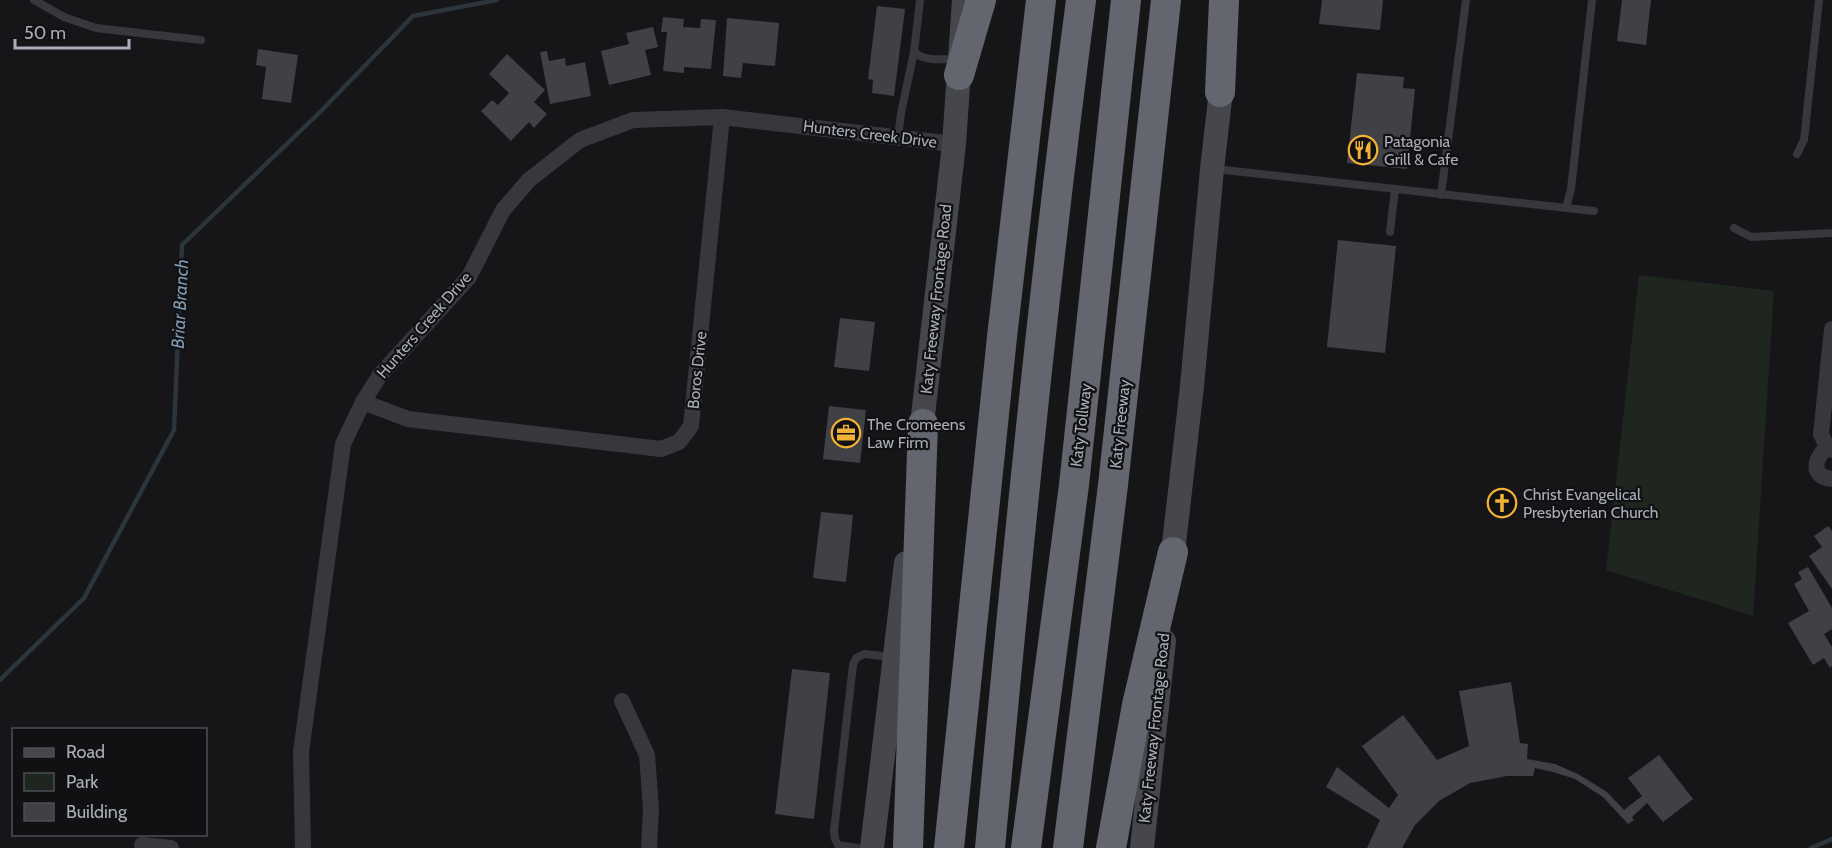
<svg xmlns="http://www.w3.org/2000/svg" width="1832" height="848" viewBox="0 0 1832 848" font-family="Cabin,sans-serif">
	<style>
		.green { fill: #1e261f }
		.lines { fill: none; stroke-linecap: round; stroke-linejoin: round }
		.stream { stroke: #2c353c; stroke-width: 4.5 }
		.building { fill: #404145 }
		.service { stroke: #37383d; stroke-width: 8 }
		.minor { stroke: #37383d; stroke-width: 16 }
		.secondary { stroke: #45474d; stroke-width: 24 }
		.motorway { stroke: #63666e; stroke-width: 30 }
		.labels { text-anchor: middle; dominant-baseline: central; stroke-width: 4.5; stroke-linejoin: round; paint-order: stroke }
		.street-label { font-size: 16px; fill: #a8adb8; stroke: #111113 }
		.poi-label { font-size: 16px; fill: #a8adb8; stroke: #111113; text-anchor: start }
		.water-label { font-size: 18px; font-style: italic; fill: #7f9bb3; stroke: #111113 }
	</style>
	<rect width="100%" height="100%" fill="#161618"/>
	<polygon class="green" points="1639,275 1774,291 1753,616 1606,570"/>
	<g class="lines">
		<g class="stream">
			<polyline points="0,680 84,598 174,430 182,245 321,111 413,16 497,0"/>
			<polyline points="1811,848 1832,839"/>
		</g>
	</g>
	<g class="building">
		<polygon points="1322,0 1383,0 1380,30 1319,24"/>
		<polygon points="1622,0 1651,0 1646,45 1617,41"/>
		<polygon points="877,6 905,9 894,96 872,93 873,80 868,79"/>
		<polygon points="663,17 684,19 683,27 700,28 701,19 716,20 711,69 684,67 684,73 663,71 667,32 661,32"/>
		<polygon points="727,18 779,23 775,66 743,63 741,78 723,76"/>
		<polygon points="653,27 658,47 645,50 651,75 609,85 601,51 629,44 626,33"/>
		<polygon points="258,49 298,55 291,103 262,99 266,67 256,65"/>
		<polygon points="547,51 549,61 565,58 566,66 585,62 591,96 550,104 540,52"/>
		<polygon points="507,54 545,90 534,102 547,114 534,128 529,122 511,141 481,111 492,100 498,105 509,93 489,74"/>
		<polygon points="1357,73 1404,77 1403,88 1415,89 1407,169 1347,163"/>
		<polygon points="1338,240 1396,246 1385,353 1327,347"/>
		<polygon points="840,318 875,322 869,371 834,367"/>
		<polygon points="829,406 866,410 860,463 823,459"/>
		<polygon points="821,512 853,515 846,582 813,578"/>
		<polygon points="1828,526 1832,531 1832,589 1809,556 1822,547 1814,536"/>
		<polygon points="1808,567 1832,608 1832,629 1824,634 1832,647 1832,666 1830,668 1824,658 1813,665 1788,623 1809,611 1794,584 1802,579 1798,572"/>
		<polygon points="792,669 830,673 814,819 775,814"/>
		<polygon points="1511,682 1520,743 1528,744 1527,759 1555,764 1578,774 1607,792 1624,810 1642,796 1628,778 1659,755 1693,799 1663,822 1647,803 1632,817 1634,820 1628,824 1603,797 1575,779 1553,772 1535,768 1533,776 1507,776 1470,783 1439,801 1415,825 1402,848 1367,848 1380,820 1326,787 1337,767 1389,808 1398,795 1362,746 1403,715 1437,760 1469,746 1459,691"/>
	</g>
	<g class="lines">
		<g class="service">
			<polyline points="34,0 64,17 96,28 201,40"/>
			<path d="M920,0l-6,52c11,10 30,7 44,7"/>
			<polyline points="898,138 901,113 914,52"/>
			<polyline points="1797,154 1804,140 1819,0"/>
			<polyline points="1215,169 1594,211"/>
			<polyline points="1441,195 1466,0"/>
			<polyline points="1566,208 1571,189 1592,0"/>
			<polyline points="1734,228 1751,237 1832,233"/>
			<polyline points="1390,232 1395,189"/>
			<polyline points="857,848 838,845 835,839 834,831 853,665 856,658 864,654 894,657"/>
		</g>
		<g class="minor">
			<polyline points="1832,329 1821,434 1827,447 1832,450"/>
			<polyline points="363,402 408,419 661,449 679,442 691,426 722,117"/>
			<path d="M1827,447c-12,12 -18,29 5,32"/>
			<polyline points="622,701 647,755 651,809 649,848"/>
			<polyline points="142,845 171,848"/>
			<polyline points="303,848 301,752 343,444 363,402 380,375 469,277 503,210 529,180 580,140 633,120 722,117 954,144"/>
		</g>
		<g class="secondary">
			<polyline points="920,442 954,144 964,0"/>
			<polyline points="1171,570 1192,386 1212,169 1223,74"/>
			<polyline points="872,848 906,563"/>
			<polyline points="1142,848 1164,641"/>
		</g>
		<g class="motorway">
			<polyline points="959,75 981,0"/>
			<polyline points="1220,92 1224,0"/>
			<polyline points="908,848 923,424"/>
			<polyline points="949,848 1002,337 1041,0"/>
			<path d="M990,848c26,-283 54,-566 91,-848"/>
			<polyline points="1026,848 1074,485 1126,0"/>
			<polyline points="1068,848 1113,485 1166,0"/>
			<polyline points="1111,848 1137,705 1173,552"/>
		</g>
	</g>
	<defs>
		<g id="restaurant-ring" transform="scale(1.5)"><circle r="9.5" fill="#111113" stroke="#f2b134" stroke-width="1.5"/><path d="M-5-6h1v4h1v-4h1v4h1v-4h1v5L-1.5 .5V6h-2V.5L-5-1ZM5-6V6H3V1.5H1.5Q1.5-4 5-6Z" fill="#f2b134"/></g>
		<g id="office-ring" transform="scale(1.5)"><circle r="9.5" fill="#111113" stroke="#f2b134" stroke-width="1.5"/><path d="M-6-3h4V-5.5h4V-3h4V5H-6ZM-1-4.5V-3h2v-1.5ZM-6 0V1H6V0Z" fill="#f2b134"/></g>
		<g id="church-ring" transform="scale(1.5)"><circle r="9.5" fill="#111113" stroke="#f2b134" stroke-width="1.5"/><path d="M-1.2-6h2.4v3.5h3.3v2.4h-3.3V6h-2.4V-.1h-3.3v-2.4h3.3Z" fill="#f2b134"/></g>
	</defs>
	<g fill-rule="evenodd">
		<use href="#restaurant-ring" x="1363" y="150"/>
		<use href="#office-ring" x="846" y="433"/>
		<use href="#church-ring" x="1502" y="503"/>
	</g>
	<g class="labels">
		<g class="street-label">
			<text transform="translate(870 134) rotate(7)">Hunters Creek Drive</text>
			<text transform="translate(936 299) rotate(-84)">Katy Freeway Frontage Road</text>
			<text transform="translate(424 325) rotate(-49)">Hunters Creek Drive</text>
			<text transform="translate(697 370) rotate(-84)">Boros Drive</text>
			<text transform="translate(1120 424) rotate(-84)">Katy Freeway</text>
			<text transform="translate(1081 425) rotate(-83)">Katy Tollway</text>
			<text transform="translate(1154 728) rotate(-84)">Katy Freeway Frontage Road</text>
		</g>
		<g class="poi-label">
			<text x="1384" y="141">Patagonia<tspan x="1384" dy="18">Grill &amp; Cafe</tspan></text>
			<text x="867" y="424">The Cromeens<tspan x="867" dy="18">Law Firm</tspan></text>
			<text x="1523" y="494">Christ Evangelical<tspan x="1523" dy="18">Presbyterian Church</tspan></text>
		</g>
		<g class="water-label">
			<text transform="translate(180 304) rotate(-87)">Briar Branch</text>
		</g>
	</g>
	<rect x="12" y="728" width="195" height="108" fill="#111113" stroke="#4d4f55" stroke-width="1.5"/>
	<rect x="24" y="748" width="30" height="9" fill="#45474d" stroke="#4d4f55" stroke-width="1.5"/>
	<text x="66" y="758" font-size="18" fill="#a8adb8">Road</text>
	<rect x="24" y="773" width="30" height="18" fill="#1e261f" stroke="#4d4f55" stroke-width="1.5"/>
	<text x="66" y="788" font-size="18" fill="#a8adb8">Park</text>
	<rect x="24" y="803" width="30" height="18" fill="#404145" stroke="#4d4f55" stroke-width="1.5"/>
	<text x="66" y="818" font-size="18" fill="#a8adb8">Building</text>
	<path d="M15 39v9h114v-9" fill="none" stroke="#a8adb8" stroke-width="3"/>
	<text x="24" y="39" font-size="18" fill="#a8adb8" stroke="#111113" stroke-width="4.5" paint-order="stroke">50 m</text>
</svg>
